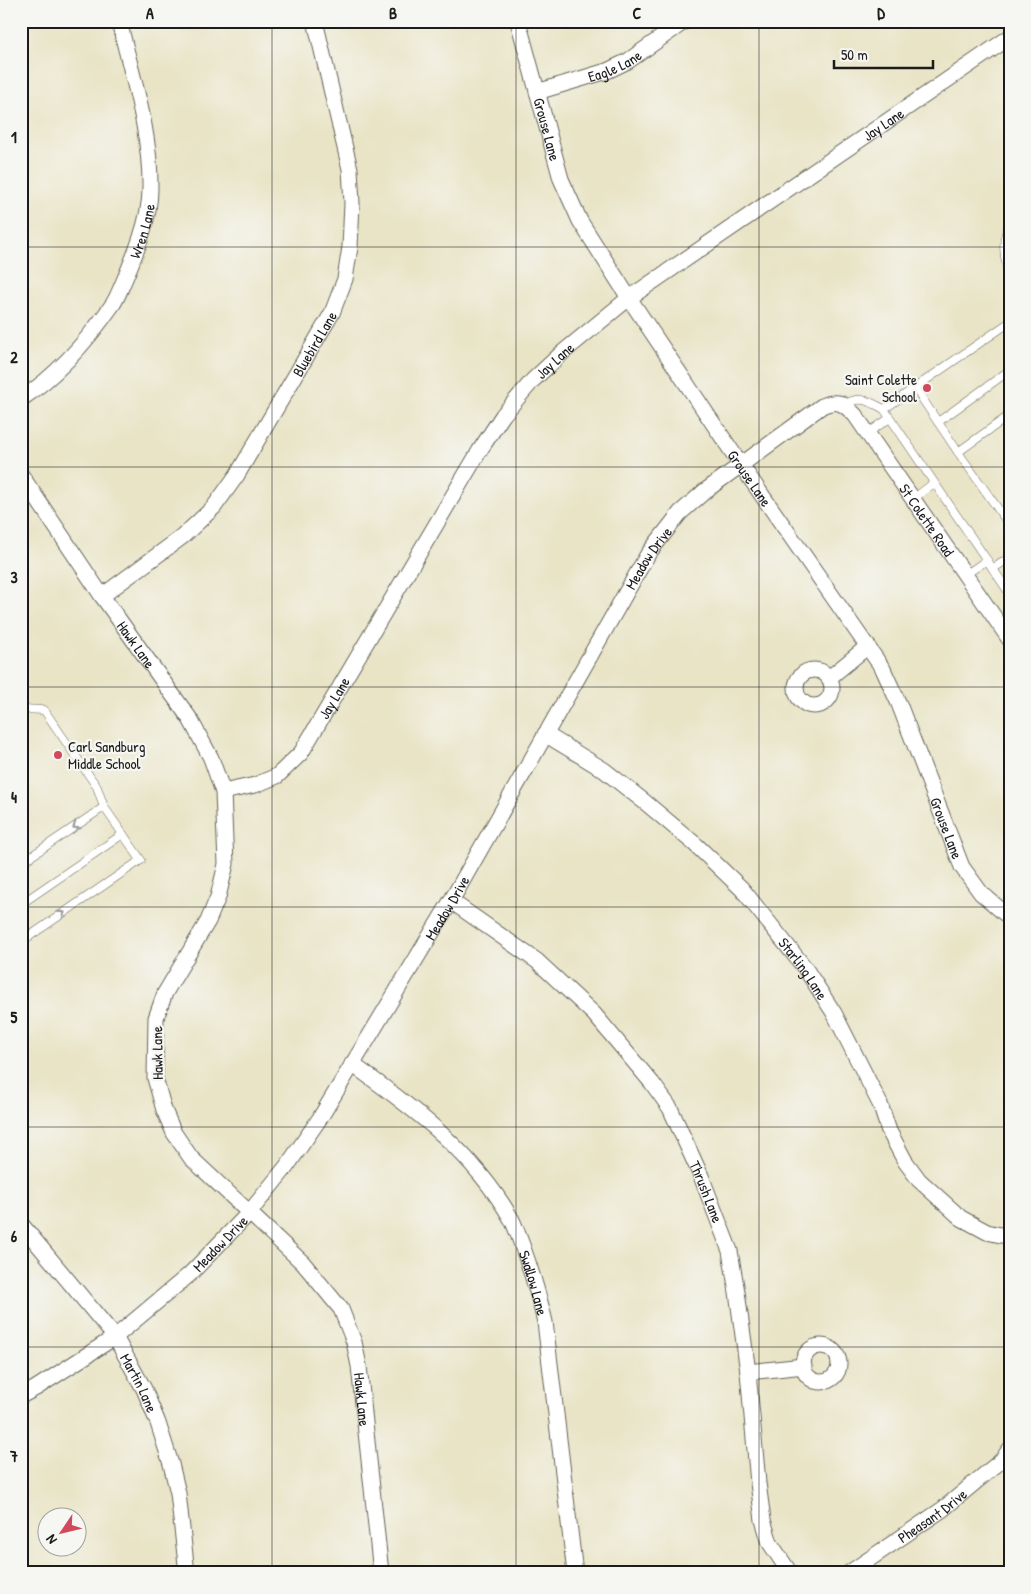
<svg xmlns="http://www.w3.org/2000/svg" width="1031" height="1594" viewBox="0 0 1031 1594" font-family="'Patrick Hand',sans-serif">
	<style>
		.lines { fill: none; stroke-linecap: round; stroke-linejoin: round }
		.service-casing { stroke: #646258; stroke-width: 9 }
		.minor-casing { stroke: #646258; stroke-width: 17 }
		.service { stroke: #fff; stroke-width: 8 }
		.minor { stroke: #fff; stroke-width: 15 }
		.oneway { stroke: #999 }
		.grid { fill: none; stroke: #1c1c1c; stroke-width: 1; stroke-opacity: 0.55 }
		.poi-dot { fill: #d1495b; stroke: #f6f6f2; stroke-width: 2 }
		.labels { text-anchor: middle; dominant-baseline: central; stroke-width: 4.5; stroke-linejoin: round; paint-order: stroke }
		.street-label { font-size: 15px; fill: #1c1c1c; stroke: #f6f6f2 }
		.poi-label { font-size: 15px; fill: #1c1c1c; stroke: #f6f6f2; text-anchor: end }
		.neatline { fill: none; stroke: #1c1c1c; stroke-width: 2 }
		.grid-label { font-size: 16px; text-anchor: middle; font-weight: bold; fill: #1c1c1c }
	</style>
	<rect width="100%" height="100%" fill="#f6f6f2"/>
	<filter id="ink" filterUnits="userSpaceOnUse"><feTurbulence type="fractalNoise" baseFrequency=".02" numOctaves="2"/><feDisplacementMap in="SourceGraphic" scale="10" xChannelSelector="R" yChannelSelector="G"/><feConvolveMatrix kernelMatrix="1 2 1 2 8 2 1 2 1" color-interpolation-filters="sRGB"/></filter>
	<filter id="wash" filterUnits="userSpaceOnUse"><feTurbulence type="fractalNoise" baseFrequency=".0096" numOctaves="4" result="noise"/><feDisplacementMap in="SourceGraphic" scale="20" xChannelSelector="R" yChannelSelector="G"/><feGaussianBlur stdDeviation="1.12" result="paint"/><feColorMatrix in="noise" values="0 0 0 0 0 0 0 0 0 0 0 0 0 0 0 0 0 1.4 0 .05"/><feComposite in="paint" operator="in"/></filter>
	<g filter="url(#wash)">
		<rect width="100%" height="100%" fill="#e9e4c6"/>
	</g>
	<g filter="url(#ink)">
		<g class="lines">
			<g class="service-casing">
				<g id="service">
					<path d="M1010,223c-10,18 -5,37 0,56"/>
					<polyline points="1010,322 884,409 993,569 1010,557"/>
					<polyline points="915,388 958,452"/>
					<path d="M844,405c15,-10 25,-4 40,4"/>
					<polyline points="1010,415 958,452 1010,526"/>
					<polyline points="938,422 1010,370"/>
					<polyline points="868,433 890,418"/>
					<polyline points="913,499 934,483"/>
					<polyline points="993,569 1010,594"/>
					<polyline points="965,575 987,560"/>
					<polyline points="21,709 44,710 97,787 104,807"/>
					<polyline points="21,863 104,807 141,860 21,942"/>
					<polyline points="21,904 123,834"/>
				</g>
			</g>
			<g class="minor-casing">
				<g id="minor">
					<path id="s1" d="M518,21l43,158 19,42 49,77 112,167 142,204 16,35 63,163 19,26 29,25"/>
					<path id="s2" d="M537,92l70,-21 21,-10 57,-40"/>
					<path id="s3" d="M21,399c37,-24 67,-59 92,-95 4,-6 7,-14 10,-21 12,-28 27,-63 27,-94 1,-57 -18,-113 -31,-168"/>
					<path id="s4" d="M21,475l81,121 88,123 21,39 12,34 3,72 -8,33 -10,24 -43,72 -9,25 -1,60 9,32 10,23 17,25 112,105 38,46 13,33 5,24 22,207"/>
					<path id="s5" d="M102,596l80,-59 32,-30 23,-32 95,-162 13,-34 5,-32 2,-44 -2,-34 -35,-148"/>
					<circle cx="814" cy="688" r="18"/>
					<polyline points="829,678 868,646"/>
					<path id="s6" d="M545,734l59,36 42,33 50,42 46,44 63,79 29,45 46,91 9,27 16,30 14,19 42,38 26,14 23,5"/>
					<path id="s7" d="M223,792l32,-7 22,-9 24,-23 179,-303 23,-35 30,-35 29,-27 67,-55 381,-261"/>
					<path id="s8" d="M451,901l86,60 57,53 58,69 18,25 31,68 29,75 7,41 11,80 10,111 5,37 7,23 20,30"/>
					<path id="s9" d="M352,1064c62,45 121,87 160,156 4,8 7,17 10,25 9,25 17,51 23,77l30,251"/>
					<path id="s10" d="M21,1224l94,113 29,52 14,34 13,41 7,29 9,80"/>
					<circle cx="821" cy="1364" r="18"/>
					<polyline points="748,1372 804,1366"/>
					<path id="s11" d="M21,1396l15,-8 79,-51 75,-63 59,-61 38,-47 33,-48 131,-217 197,-347 32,-41 25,-22 117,-85c16,-7 21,-3 33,9l155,225"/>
					<path id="s12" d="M849,1573l94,-64 59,-49 8,-11"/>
				</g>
			</g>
			<use href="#service" class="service"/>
			<use href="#minor" class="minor"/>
		</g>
		<defs><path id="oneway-chevron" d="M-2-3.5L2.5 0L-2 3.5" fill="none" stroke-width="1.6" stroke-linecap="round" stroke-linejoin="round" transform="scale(1.25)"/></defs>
		<g class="oneway">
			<use href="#oneway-chevron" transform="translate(76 826) rotate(146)"/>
			<use href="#oneway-chevron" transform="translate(62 914) rotate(-34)"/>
		</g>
	</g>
	<path class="grid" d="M272,21v1552M516,21v1552M759,21v1552M21,247h989M21,467h989M21,687h989M21,907h989M21,1127h989M21,1347h989"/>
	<g class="poi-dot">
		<circle cx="927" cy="388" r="5"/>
		<circle cx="58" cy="755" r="5"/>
	</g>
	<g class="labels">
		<g class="street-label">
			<text stroke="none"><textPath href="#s2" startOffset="82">Eagle Lane</textPath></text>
			<text stroke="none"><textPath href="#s7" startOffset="964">Jay Lane</textPath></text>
			<text stroke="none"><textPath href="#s1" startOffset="112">Grouse Lane</textPath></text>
			<text stroke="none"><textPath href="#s3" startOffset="212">Wren Lane</textPath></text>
			<text stroke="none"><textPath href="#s5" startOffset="335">Bluebird Lane</textPath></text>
			<text stroke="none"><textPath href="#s7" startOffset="559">Jay Lane</textPath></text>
			<text stroke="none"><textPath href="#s1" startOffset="518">Grouse Lane</textPath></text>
			<text stroke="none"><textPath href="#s11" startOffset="1460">St Colette Road</textPath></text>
			<text stroke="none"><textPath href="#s11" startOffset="1062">Meadow Drive</textPath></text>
			<text stroke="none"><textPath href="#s4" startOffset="205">Hawk Lane</textPath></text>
			<text stroke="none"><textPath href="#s7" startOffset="154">Jay Lane</textPath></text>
			<text stroke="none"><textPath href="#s1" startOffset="922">Grouse Lane</textPath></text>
			<text stroke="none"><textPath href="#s11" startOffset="658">Meadow Drive</textPath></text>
			<text stroke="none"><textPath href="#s6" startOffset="352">Starling Lane</textPath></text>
			<text transform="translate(157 1053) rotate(-91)">Hawk Lane</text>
			<text stroke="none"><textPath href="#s8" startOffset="395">Thrush Lane</textPath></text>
			<text stroke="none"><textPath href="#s11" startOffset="252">Meadow Drive</textPath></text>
			<text stroke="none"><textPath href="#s9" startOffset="292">Swallow Lane</textPath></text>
			<text stroke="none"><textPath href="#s10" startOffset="199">Martin Lane</textPath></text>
			<text stroke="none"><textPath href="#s4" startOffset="1075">Hawk Lane</textPath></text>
			<text stroke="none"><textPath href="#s12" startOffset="101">Pheasant Drive</textPath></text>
		</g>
		<g class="poi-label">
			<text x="917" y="379">Saint Colette<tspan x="917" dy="17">School</tspan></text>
			<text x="68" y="746" text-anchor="start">Carl Sandburg<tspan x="68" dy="17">Middle School</tspan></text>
		</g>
	</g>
	<rect width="1031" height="1594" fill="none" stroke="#f6f6f2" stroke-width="55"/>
	<g transform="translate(62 1532) rotate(235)"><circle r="24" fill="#f6f6f2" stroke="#9f9f9c"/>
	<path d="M0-4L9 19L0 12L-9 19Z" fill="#d1495b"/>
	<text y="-8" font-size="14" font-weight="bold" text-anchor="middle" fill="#1c1c1c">N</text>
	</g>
	<path d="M834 60v8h99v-8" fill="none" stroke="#1c1c1c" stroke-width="2.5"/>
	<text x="841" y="60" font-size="15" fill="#1c1c1c" stroke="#f6f6f2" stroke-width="4" paint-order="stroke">50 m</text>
	<rect x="28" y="28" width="976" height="1538" class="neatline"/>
	<g class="grid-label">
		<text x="150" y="19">A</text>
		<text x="393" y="19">B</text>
		<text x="637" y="19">C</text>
		<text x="881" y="19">D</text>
		<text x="14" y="143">1</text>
		<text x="14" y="363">2</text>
		<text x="14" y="583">3</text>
		<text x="14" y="803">4</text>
		<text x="14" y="1023">5</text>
		<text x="14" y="1242">6</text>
		<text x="14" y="1462">7</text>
	</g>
</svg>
